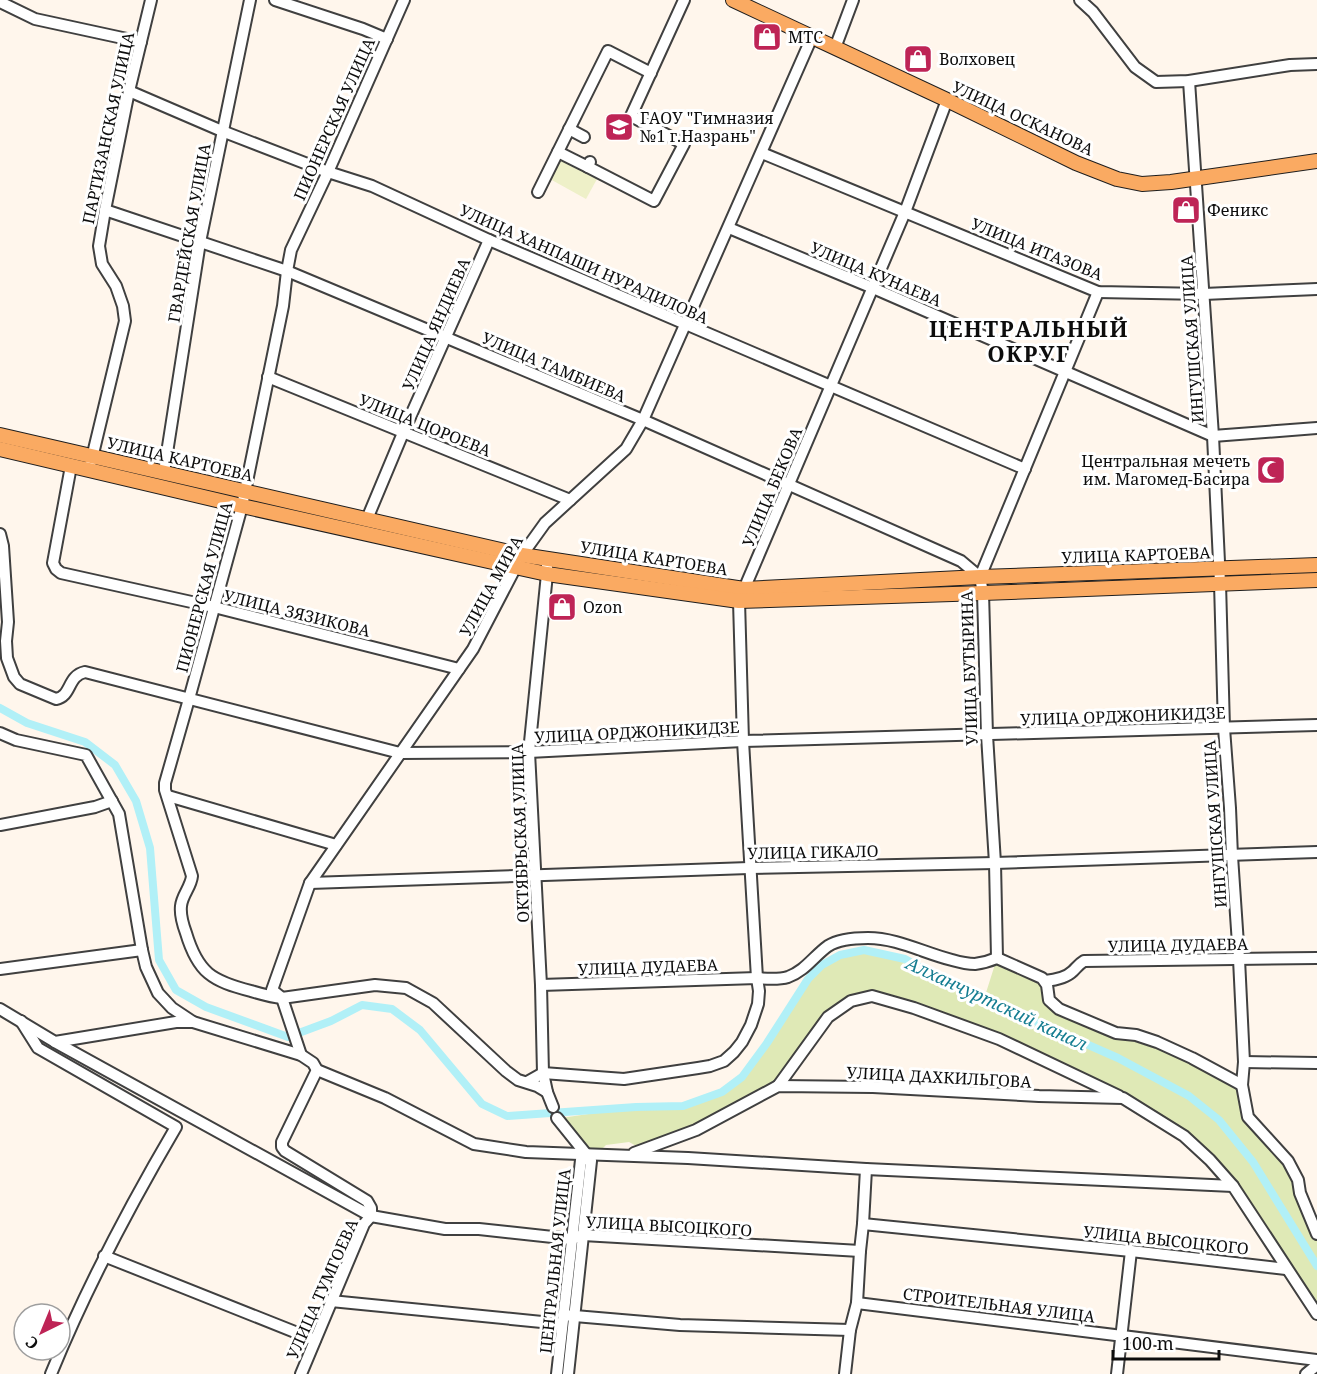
<svg xmlns="http://www.w3.org/2000/svg" width="1317" height="1374" viewBox="0 0 1317 1374" font-family="'Noto Serif',serif">
	<style>
		.green { fill: #dfe9b6 }
		.pitch { fill: #eef0c8 }
		.lines { fill: none; stroke-linecap: round; stroke-linejoin: round }
		.canal { stroke: #b1f0f7; stroke-width: 8 }
		.minor-casing { stroke: #404040; stroke-width: 14 }
		.major-casing { stroke: #1e1e1e; stroke-width: 16 }
		.minor { stroke: #fff; stroke-width: 10 }
		.major { stroke: #faaa62; stroke-width: 14 }
		.labels { text-anchor: middle; dominant-baseline: central; stroke-width: 6; stroke-linejoin: round; paint-order: stroke }
		.poi-label { font-size: 16px; fill: #0d0d0d; stroke: #fff; text-anchor: start }
		.street-label { font-size: 16px; fill: #0d0d0d; stroke: #fff }
		.water-label { font-size: 18px; font-style: italic; fill: #157d91; stroke: #fff }
		.district-label { font-size: 22px; font-weight: bold; letter-spacing: 1.5px; fill: #0d0d0d; stroke: #fff }
	</style>
	<rect width="100%" height="100%" fill="#fff6ec"/>
	<path class="green" d="M864,950l41,9 47,26 32,14 13,-41 45,20 7,22 87,35 106,50 6,32 40,44 29,73v80l-56,-86 -77,-92 -185,-97 -127,-43 -44,21 -50,69 -82,44 -56,18 -11,-6 -23,3 -6,6c-19,-1 -28,-19 -39,-33l75,-11 47,-1 39,-14 20,-15 25,-34 41,-64 14,-14 18,-10z"/>
	<polygon class="pitch" points="561,158 597,179 586,199 550,179"/>
	<g class="lines">
		<polyline class="canal" points="0,708 27,723 85,742 115,765 136,801 150,848 159,960 176,990 206,1007 288,1037 331,1021 362,1005 392,1009 420,1030 482,1104 507,1116 636,1107 683,1106 722,1092 742,1077 767,1043 808,979 822,965 840,955 864,950 905,959 952,985 1118,1058 1189,1096 1219,1120 1253,1162 1317,1266"/>
		<g class="minor-casing">
			<g id="minor">
				<polyline points="275,0 363,29 387,39"/>
				<path d="M404,0l-76,172 -37,78 -4,21 -4,35 -41,200 -53,193 -24,84v7l27,86c-1,11 -10,19 -11,30 -1,9 2,19 5,27 12,40 26,48 65,58 10,3 20,6 31,7l93,-13 31,3 27,15 73,68 12,9 19,6 10,6"/>
				<polyline points="1080,0 1093,12 1135,67 1156,82 1189,81 1290,65 1317,64"/>
				<polyline points="0,2 35,19 141,42"/>
				<polyline points="835,48 853,0"/>
				<polyline points="1189,81 1213,436 1220,583 1224,728 1230,808 1232,856 1239,959 1244,1062 1242,1085 1248,1117 1288,1161 1298,1180 1300,1193 1317,1234"/>
				<polyline points="129,91 222,131 328,172 372,186 489,240 1025,469"/>
				<polyline points="569,129 584,137"/>
				<polyline points="558,152 588,167 590,162"/>
				<polyline points="762,153 1098,292 1204,294 1317,289"/>
				<polyline points="588,167 654,201 684,144 631,116 684,0"/>
				<polyline points="538,192 608,51 651,73"/>
				<polyline points="105,210 287,271 643,420 961,561 980,577"/>
				<polyline points="729,228 873,288 1213,436 1317,428"/>
				<polyline points="268,377 570,500"/>
				<polyline points="91,462 125,321 123,306 116,286 102,264 99,246 105,210 129,91 151,0"/>
				<polyline points="71,466 53,563 56,569 61,573 214,607 459,669"/>
				<polyline points="164,472 200,242 250,0"/>
				<polyline points="367,519 403,433 489,240"/>
				<path d="M0,534l3,12 5,76 -2,19 1,17 7,19 6,7 36,15c16,-3 11,-23 29,-27l315,81 129,-1 214,-11 574,-16"/>
				<polyline points="547,559 547,574 529,752 541,985 543,1073 547,1092 553,1107"/>
				<polyline points="0,733 16,740 86,755 119,814 142,950 146,967 158,993 172,1008 193,1022 301,1055 313,1063 317,1070 385,1098 474,1144 526,1152 688,1158 866,1169 1233,1186"/>
				<polyline points="168,796 336,845"/>
				<polyline points="0,825 95,807 112,801"/>
				<polyline points="310,883 749,868 995,863 1317,852"/>
				<polyline points="997,958 995,863 987,735 983,593 980,577 1098,292"/>
				<polyline points="0,969 142,950"/>
				<path d="M1045,981c10,-1 21,-3 28,-10 4,-4 6,-7 11,-10l233,-3"/>
				<path d="M541,985l216,-7c10,1 21,2 31,-1 17,-6 26,-21 40,-31 11,-7 27,-8 40,-8 29,0 56,15 84,22 7,2 15,4 23,4 8,-1 15,-3 22,-6l45,20 5,7 2,15 10,9 57,24 20,2 21,7 35,16 50,27"/>
				<polyline points="0,1009 55,1042 176,1022 193,1022"/>
				<path d="M21,1021l17,27 138,79c-47,80 -90,161 -125,247"/>
				<polyline points="55,1042 371,1216 445,1229 479,1229 571,1239 583,1235 860,1251"/>
				<polyline points="301,1055 282,998 272,990 310,883 473,649 522,555 545,523 626,449 643,420 812,37"/>
				<polyline points="1244,1062 1317,1063"/>
				<polyline points="317,1070 282,1142 282,1147 285,1151 367,1201 371,1208 371,1216"/>
				<polyline points="527,1082 543,1073 624,1079 698,1068 710,1066 724,1061 734,1052 742,1042 751,1025 758,1004 759,991 757,978 743,741 739,601 905,212 947,100"/>
				<polyline points="778,1086 828,1017 851,1001 872,996 914,1008 999,1039 1119,1096"/>
				<polyline points="557,1118 586,1154 586,1159 591,1161 568,1374"/>
				<polyline points="634,1153 696,1130 778,1086 873,1087 1039,1096 1123,1098 1184,1136 1210,1160 1233,1186 1317,1314"/>
				<polyline points="863,1224 1131,1251 1286,1269"/>
				<polyline points="104,1256 315,1340"/>
				<polyline points="331,1301 562,1324"/>
				<polyline points="857,1303 1317,1360"/>
				<polyline points="563,1315 680,1325 850,1330"/>
				<polyline points="301,1374 364,1224 371,1216"/>
				<polyline points="557,1374 581,1160 586,1159"/>
				<polyline points="845,1374 850,1330 857,1303 860,1251 863,1224 866,1169"/>
				<polyline points="1117,1374 1131,1251"/>
				<polyline points="1306,1374 1317,1365"/>
			</g>
		</g>
		<g class="major-casing">
			<g id="major">
				<polyline points="733,0 947,100 1076,163 1117,179 1142,184 1171,182 1317,161"/>
				<polyline points="0,435 522,555 744,589 980,577 1317,565"/>
				<polyline points="0,449 242,506 515,567 547,574 739,601 983,593 1317,580"/>
			</g>
		</g>
		<use href="#minor" class="minor"/>
		<use href="#major" class="major"/>
	</g>
	<defs>
		<g id="shop-square" transform="scale(1.5)"><rect x="-9" y="-9" width="18" height="18" rx="4" fill="#be2456" stroke="#fff"/><path d="M-5-2.5h2.3a2.7 3.5 0 0 1 5.4 0H5L5.5 6h-11ZM-1.5-2.5h3a1.5 2.3 0 0 0-3 0Z" fill="#fff"/></g>
		<g id="school-square" transform="scale(1.5)"><rect x="-9" y="-9" width="18" height="18" rx="4" fill="#be2456" stroke="#fff"/><path d="M0-5L7-2L0 1L-7-2ZM-4 1L0 2.5L4 1V4Q0 6-4 4Z" fill="#fff"/></g>
		<g id="mosque-square" transform="scale(1.5)"><rect x="-9" y="-9" width="18" height="18" rx="4" fill="#be2456" stroke="#fff"/><path d="M3.5-4.9A6 6 0 1 0 3.5 4.9A5 5 0 1 1 3.5-4.9Z" fill="#fff"/></g>
	</defs>
	<g fill-rule="evenodd">
		<use href="#shop-square" x="767" y="37"/>
		<use href="#shop-square" x="918" y="59"/>
		<use href="#school-square" x="619" y="127"/>
		<use href="#shop-square" x="1186" y="210"/>
		<use href="#mosque-square" x="1271" y="470"/>
		<use href="#shop-square" x="562" y="607"/>
	</g>
	<g class="labels">
		<g class="poi-label">
			<text x="788" y="37">МТС</text>
			<text x="939" y="59">Волховец</text>
			<text x="640" y="118">ГАОУ "Гимназия<tspan x="640" dy="18">№1 г.Назрань"</tspan></text>
			<text x="1207" y="210">Феникс</text>
			<text x="1250" y="461" text-anchor="end">Центральная мечеть<tspan x="1250" dy="18">им. Магомед-Басира</tspan></text>
			<text x="583" y="607">Ozon</text>
		</g>
		<g class="street-label">
			<text transform="translate(1023 118) rotate(25)">УЛИЦА ОСКАНОВА</text>
			<text transform="translate(334 119) rotate(-66)">ПИОНЕРСКАЯ УЛИЦА</text>
			<text transform="translate(108 128) rotate(-78)">ПАРТИЗАНСКАЯ УЛИЦА</text>
			<text transform="translate(189 233) rotate(-80)">ГВАРДЕЙСКАЯ УЛИЦА</text>
			<text transform="translate(1037 249) rotate(22)">УЛИЦА ИТАЗОВА</text>
			<text transform="translate(584 264) rotate(24)">УЛИЦА ХАНПАШИ НУРАДИЛОВА</text>
			<text transform="translate(876 274) rotate(23)">УЛИЦА КУНАЕВА</text>
			<text transform="translate(436 324) rotate(-66)">УЛИЦА ЯНДИЕВА</text>
			<text transform="translate(1192 339) rotate(-94)">ИНГУШСКАЯ УЛИЦА</text>
			<text transform="translate(554 367) rotate(23)">УЛИЦА ТАМБИЕВА</text>
			<text transform="translate(425 425) rotate(22)">УЛИЦА ЦОРОЕВА</text>
			<text transform="translate(180 459) rotate(13)">УЛИЦА КАРТОЕВА</text>
			<text transform="translate(772 487) rotate(-67)">УЛИЦА БЕКОВА</text>
			<text transform="translate(1136 555) rotate(-2)">УЛИЦА КАРТОЕВА</text>
			<text transform="translate(654 558) rotate(9)">УЛИЦА КАРТОЕВА</text>
			<text transform="translate(491 586) rotate(-61)">УЛИЦА МИРА</text>
			<text transform="translate(204 587) rotate(-75)">ПИОНЕРСКАЯ УЛИЦА</text>
			<text transform="translate(297 613) rotate(14)">УЛИЦА ЗЯЗИКОВА</text>
			<text transform="translate(969 668) rotate(-92)">УЛИЦА БУТЫРИНА</text>
			<text transform="translate(1123 716) rotate(-2)">УЛИЦА ОРДЖОНИКИДЗЕ</text>
			<text transform="translate(637 732) rotate(-3)">УЛИЦА ОРДЖОНИКИДЗЕ</text>
			<text transform="translate(1215 824) rotate(-94)">ИНГУШСКАЯ УЛИЦА</text>
			<text transform="translate(520 833) rotate(-92)">ОКТЯБРЬСКАЯ УЛИЦА</text>
			<text transform="translate(813 852) rotate(-1)">УЛИЦА ГИКАЛО</text>
			<text transform="translate(1178 945) rotate(-1)">УЛИЦА ДУДАЕВА</text>
			<text transform="translate(648 967) rotate(-2)">УЛИЦА ДУДАЕВА</text>
			<text transform="translate(939 1077) rotate(3)">УЛИЦА ДАХКИЛЬГОВА</text>
			<text transform="translate(669 1226) rotate(3)">УЛИЦА ВЫСОЦКОГО</text>
			<text transform="translate(1166 1240) rotate(6)">УЛИЦА ВЫСОЦКОГО</text>
			<text transform="translate(555 1261) rotate(-84)">ЦЕНТРАЛЬНАЯ УЛИЦА</text>
			<text transform="translate(322 1289) rotate(-66)">УЛИЦА ТУМГОЕВА</text>
			<text transform="translate(999 1305) rotate(7)">СТРОИТЕЛЬНАЯ УЛИЦА</text>
		</g>
		<g class="water-label">
			<text transform="translate(997 1003) rotate(25)">Алханчуртский канал</text>
		</g>
		<g class="district-label">
			<text x="1029" y="328">ЦЕНТРАЛЬНЫЙ<tspan x="1029" dy="25">ОКРУГ</tspan></text>
		</g>
	</g>
	<g transform="translate(42 1332) rotate(223)"><circle r="28" fill="#ffffff" stroke="#9e9e9e" stroke-width="1.5"/>
	<path d="M0-4.5L10 22L0 15L-10 22Z" fill="#be2456"/>
	<text y="-9" font-size="16" font-weight="bold" text-anchor="middle" fill="#0d0d0d">С</text>
	</g>
	<path d="M1113 1350v9h106v-9" fill="none" stroke="#0d0d0d" stroke-width="3"/>
	<text x="1122" y="1350" font-size="18" fill="#0d0d0d" stroke="#ffffff" stroke-width="4.5" paint-order="stroke">100 m</text>
</svg>
